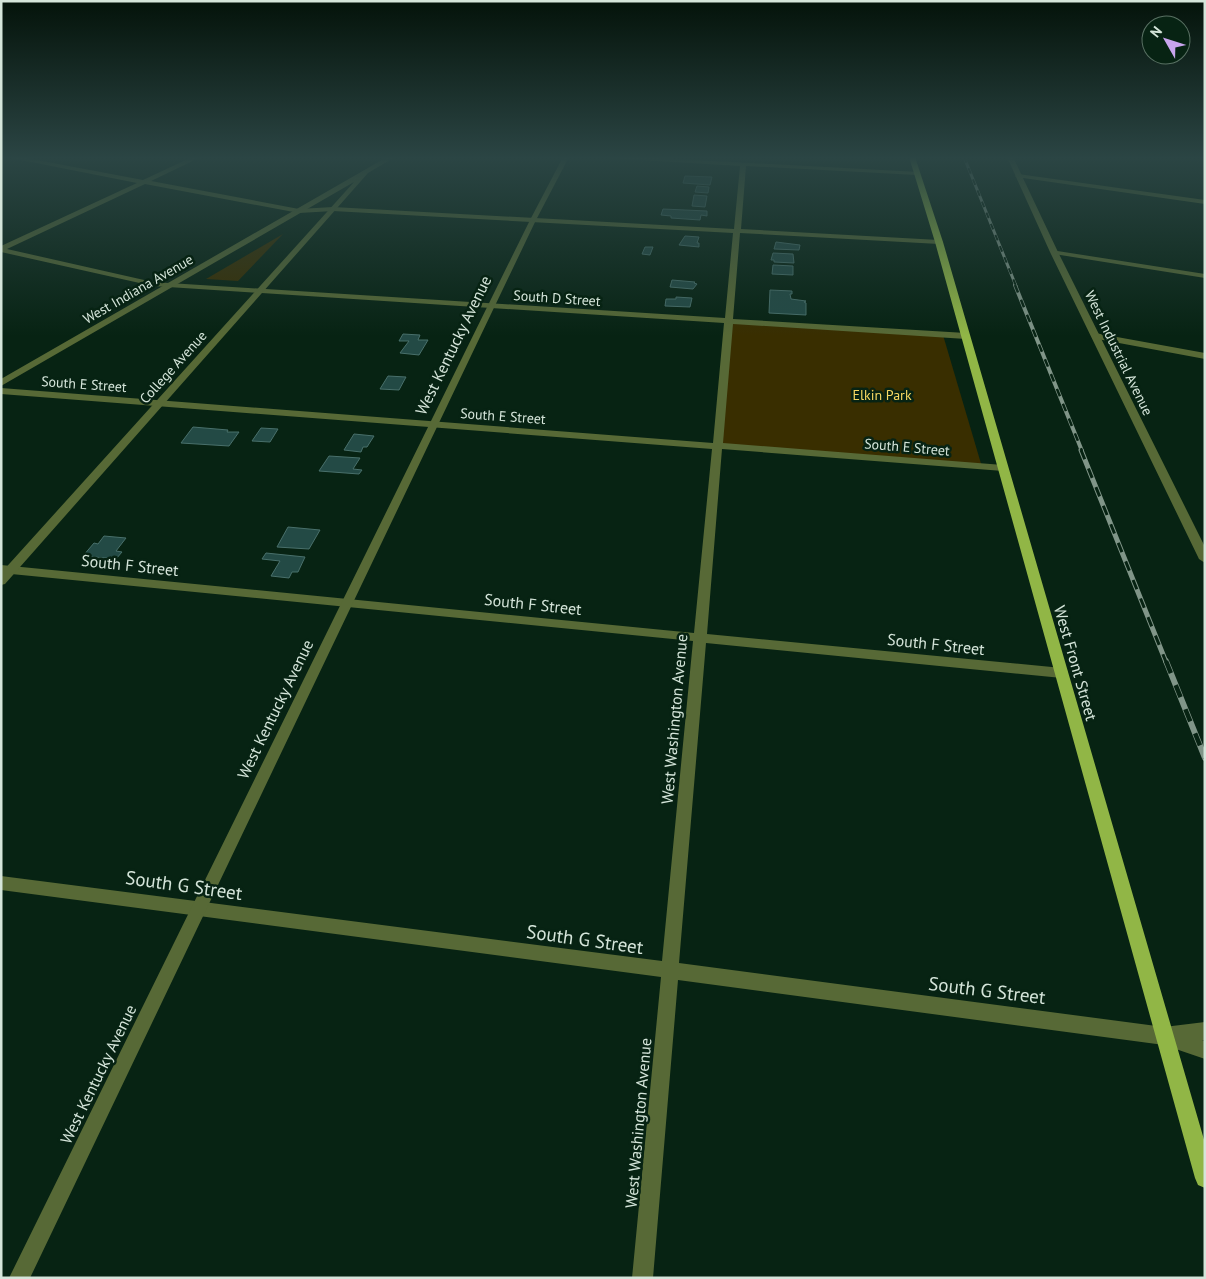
<svg xmlns="http://www.w3.org/2000/svg" width="1206" height="1279" viewBox="0 0 1206 1279" font-family="'PT Sans',sans-serif">
	<style>
		.green { fill: #392e00 }
		.building { fill: #234a45; stroke: #49706b }
		.lines { fill: none; stroke-linecap: round; stroke-linejoin: round }
		.minor { fill: #576936; fill-rule: evenodd }
		.tertiary { fill: #576936; fill-rule: evenodd }
		.primary { fill: #91b646; fill-rule: evenodd }
		.rail-far3-casing { stroke: #809588; stroke-width: 3 }
		.rail-far2-casing { stroke: #809588; stroke-width: 4 }
		.rail-far1-casing { stroke: #809588; stroke-width: 5 }
		.rail-casing { stroke: #809588; stroke-width: 6 }
		.rail-far3 { stroke: #072313; stroke-width: 2; stroke-dasharray: 6; stroke-linecap: butt }
		.rail-far2 { stroke: #072313; stroke-width: 2.5; stroke-dasharray: 8; stroke-linecap: butt }
		.rail-far1 { stroke: #072313; stroke-width: 3; stroke-dasharray: 10; stroke-linecap: butt }
		.rail { stroke: #072313; stroke-width: 4.5; stroke-dasharray: 13; stroke-linecap: butt }
		.labels { text-anchor: middle; dominant-baseline: central; stroke-width: 5; stroke-linejoin: round; paint-order: stroke }
		.far-street-label { font-size: 14px; fill: #d5e5da; stroke: #072313 }
		.far-park-label { font-size: 14px; fill: #f7d962; stroke: #072313 }
		.street-label { font-size: 16px; fill: #d5e5da; stroke: #072313 }
		.near-street-label { font-size: 19px; fill: #d5e5da; stroke: #072313 }
	</style>
	<rect width="100%" height="100%" fill="#072313"/>
	<g class="green">
		<polygon points="283,234 238,281 206,279"/>
		<polygon points="728,321 943,335 982,467 717,446"/>
	</g>
	<g class="building">
		<polygon points="685,176 712,177 710,185 683,183"/>
		<polygon points="697,186 709,187 708,193 695,192"/>
		<polygon points="694,195 707,196 705,207 692,206"/>
		<polygon points="663,209 707,211 707,216 701,215 700,220 671,218 671,216 661,215"/>
		<polygon points="685,236 699,237 697,243 699,243 699,247 679,245"/>
		<polygon points="776,242 800,245 799,250 774,249"/>
		<polygon points="645,247 653,247 650,255 642,254"/>
		<polygon points="773,253 793,254 794,263 774,262 774,260 771,260"/>
		<polygon points="773,265 793,266 793,275 772,274"/>
		<polygon points="672,280 695,282 694,283 697,284 693,289 670,287"/>
		<polygon points="770,290 792,291 792,294 790,294 791,299 806,301 804,302 806,303 806,315 769,313"/>
		<polygon points="676,297 692,298 690,307 665,306 666,299 676,299"/>
		<polygon points="403,334 420,335 418,340 428,340 419,355 400,353 409,341 399,341"/>
		<polygon points="388,376 406,377 399,390 380,389"/>
		<polygon points="193,427 228,430 227,432 239,432 229,446 181,443"/>
		<polygon points="261,428 278,429 270,442 252,441"/>
		<polygon points="354,434 374,436 367,447 363,447 361,452 344,450"/>
		<polygon points="329,456 360,458 353,469 362,470 359,474 319,471"/>
		<polygon points="288,527 320,530 309,549 277,547"/>
		<polygon points="104,536 126,538 116,551 122,552 116,559 83,556 94,543 98,544"/>
		<polygon points="266,553 305,557 298,572 292,572 289,578 271,576 280,561 262,559"/>
	</g>
	<g class="lines">
		<g class="minor">
			<path d="M6,157h15l122,23 49,-23h9l-50,24 148,28 34,-2 401,22 6,-63 -148,-9h46l281,15 1,1 -3,2 -171,-9 -5,63 198,11 4,2 -4,2 -199,-11 -7,86 233,14 4,3 -4,3 -233,-15 -10,119 280,22 5,3 -5,3 -281,-22 -15,185 355,34 5,2 1,3 -1,3 -5,2 -356,-35 -27,320 485,64 41,-5v18h-3l3,1v18l-41,-14 -486,-65 -25,298h-21l29,-301 -660,-87v-14l661,85 31,-320 -692,-68v-8l693,68 18,-184 -711,-55v-6l712,55 11,-120 -571,-37 -152,-34v-6l136,-63zM145,184l154,29 34,-2 400,22 -8,85 -572,-36 -146,-33z"/>
			<polygon points="1018,174 1205,200 1205,204 1016,177 1015,176"/>
			<polygon points="1051,250 1205,274 1205,278 1054,254 1051,254"/>
			<polygon points="1095,333 1205,353 1205,359 1092,338 1092,334"/>
		</g>
		<g class="tertiary">
			<polygon points="1,157 6,157 1,160"/>
			<polygon points="387,157 395,157 368,173 5,584 1,585 1,573 354,182 1,386 1,379"/>
			<polygon points="563,157 569,157 536,220 30,1278 9,1278 530,220"/>
			<polygon points="1007,157 1013,157 1058,252 1205,547 1205,563 1199,559 1050,252"/>
		</g>
		<polygon class="primary" points="909,157 915,157 943,242 1205,1143 1205,1188 1198,1185 1195,1178 935,242"/>
		<g class="rail-far3-casing">
			<polyline id="rail-far3" points="964,157 1016,286"/>
		</g>
		<g class="rail-far2-casing">
			<polyline id="rail-far2" points="1015,285 1082,451"/>
		</g>
		<g class="rail-far1-casing">
			<polyline id="rail-far1" points="1081,450 1166,662"/>
		</g>
		<g class="rail-casing">
			<polyline id="rail" points="1166,661 1205,758"/>
		</g>
		<use href="#rail-far3" class="rail-far3"/>
		<use href="#rail-far2" class="rail-far2"/>
		<use href="#rail-far1" class="rail-far1"/>
		<use href="#rail" class="rail"/>
	</g>
	<linearGradient id="sky" x2="0" y2="1"><stop stop-color="#04130a"/><stop offset="0.47" stop-color="#2b4544"/><stop offset="1" stop-color="#2b4544" stop-opacity="0"/></linearGradient>
	<rect width="1206" height="336" fill="url(#sky)"/>
	<g class="labels">
		<g class="far-street-label">
			<text transform="translate(138 289) rotate(-30)">West Indiana Avenue</text>
			<text transform="translate(557 298) rotate(4)">South D Street</text>
			<text transform="translate(1119 353) rotate(64)">West Industrial Avenue</text>
			<text transform="translate(173 367) rotate(-48)">College Avenue</text>
			<text transform="translate(84 384) rotate(4)">South E Street</text>
			<text transform="translate(503 416) rotate(4)">South E Street</text>
			<text transform="translate(907 447) rotate(5)">South E Street</text>
		</g>
		<g class="far-park-label">
			<text x="882" y="395">Elkin Park</text>
		</g>
		<g class="street-label">
			<text transform="translate(453 345) rotate(-64)">West Kentucky Avenue</text>
			<text transform="translate(130 565) rotate(6)">South F Street</text>
			<text transform="translate(533 604) rotate(6)">South F Street</text>
			<text transform="translate(936 644) rotate(6)">South F Street</text>
			<text transform="translate(1076 663) rotate(74)">West Front Street</text>
			<text transform="translate(275 709) rotate(-64)">West Kentucky Avenue</text>
			<text transform="translate(674 719) rotate(-85)">West Washington Avenue</text>
			<text transform="translate(98 1074) rotate(-64)">West Kentucky Avenue</text>
			<text transform="translate(638 1123) rotate(-85)">West Washington Avenue</text>
		</g>
		<g class="near-street-label">
			<text transform="translate(184 885) rotate(8)">South G Street</text>
			<text transform="translate(585 939) rotate(8)">South G Street</text>
			<text transform="translate(987 990) rotate(7)">South G Street</text>
		</g>
	</g>
	<rect width="1206" height="1279" fill="none" stroke="#d5e5da" stroke-width="5"/>
	<g transform="translate(1166 40) rotate(309)"><circle r="24" fill="#072313" stroke="#597163"/>
	<path d="M0-4L9 19L0 12L-9 19Z" fill="#c9a5ee"/>
	<text y="-8" font-size="14" font-weight="bold" text-anchor="middle" fill="#d5e5da">N</text>
	</g>
</svg>
